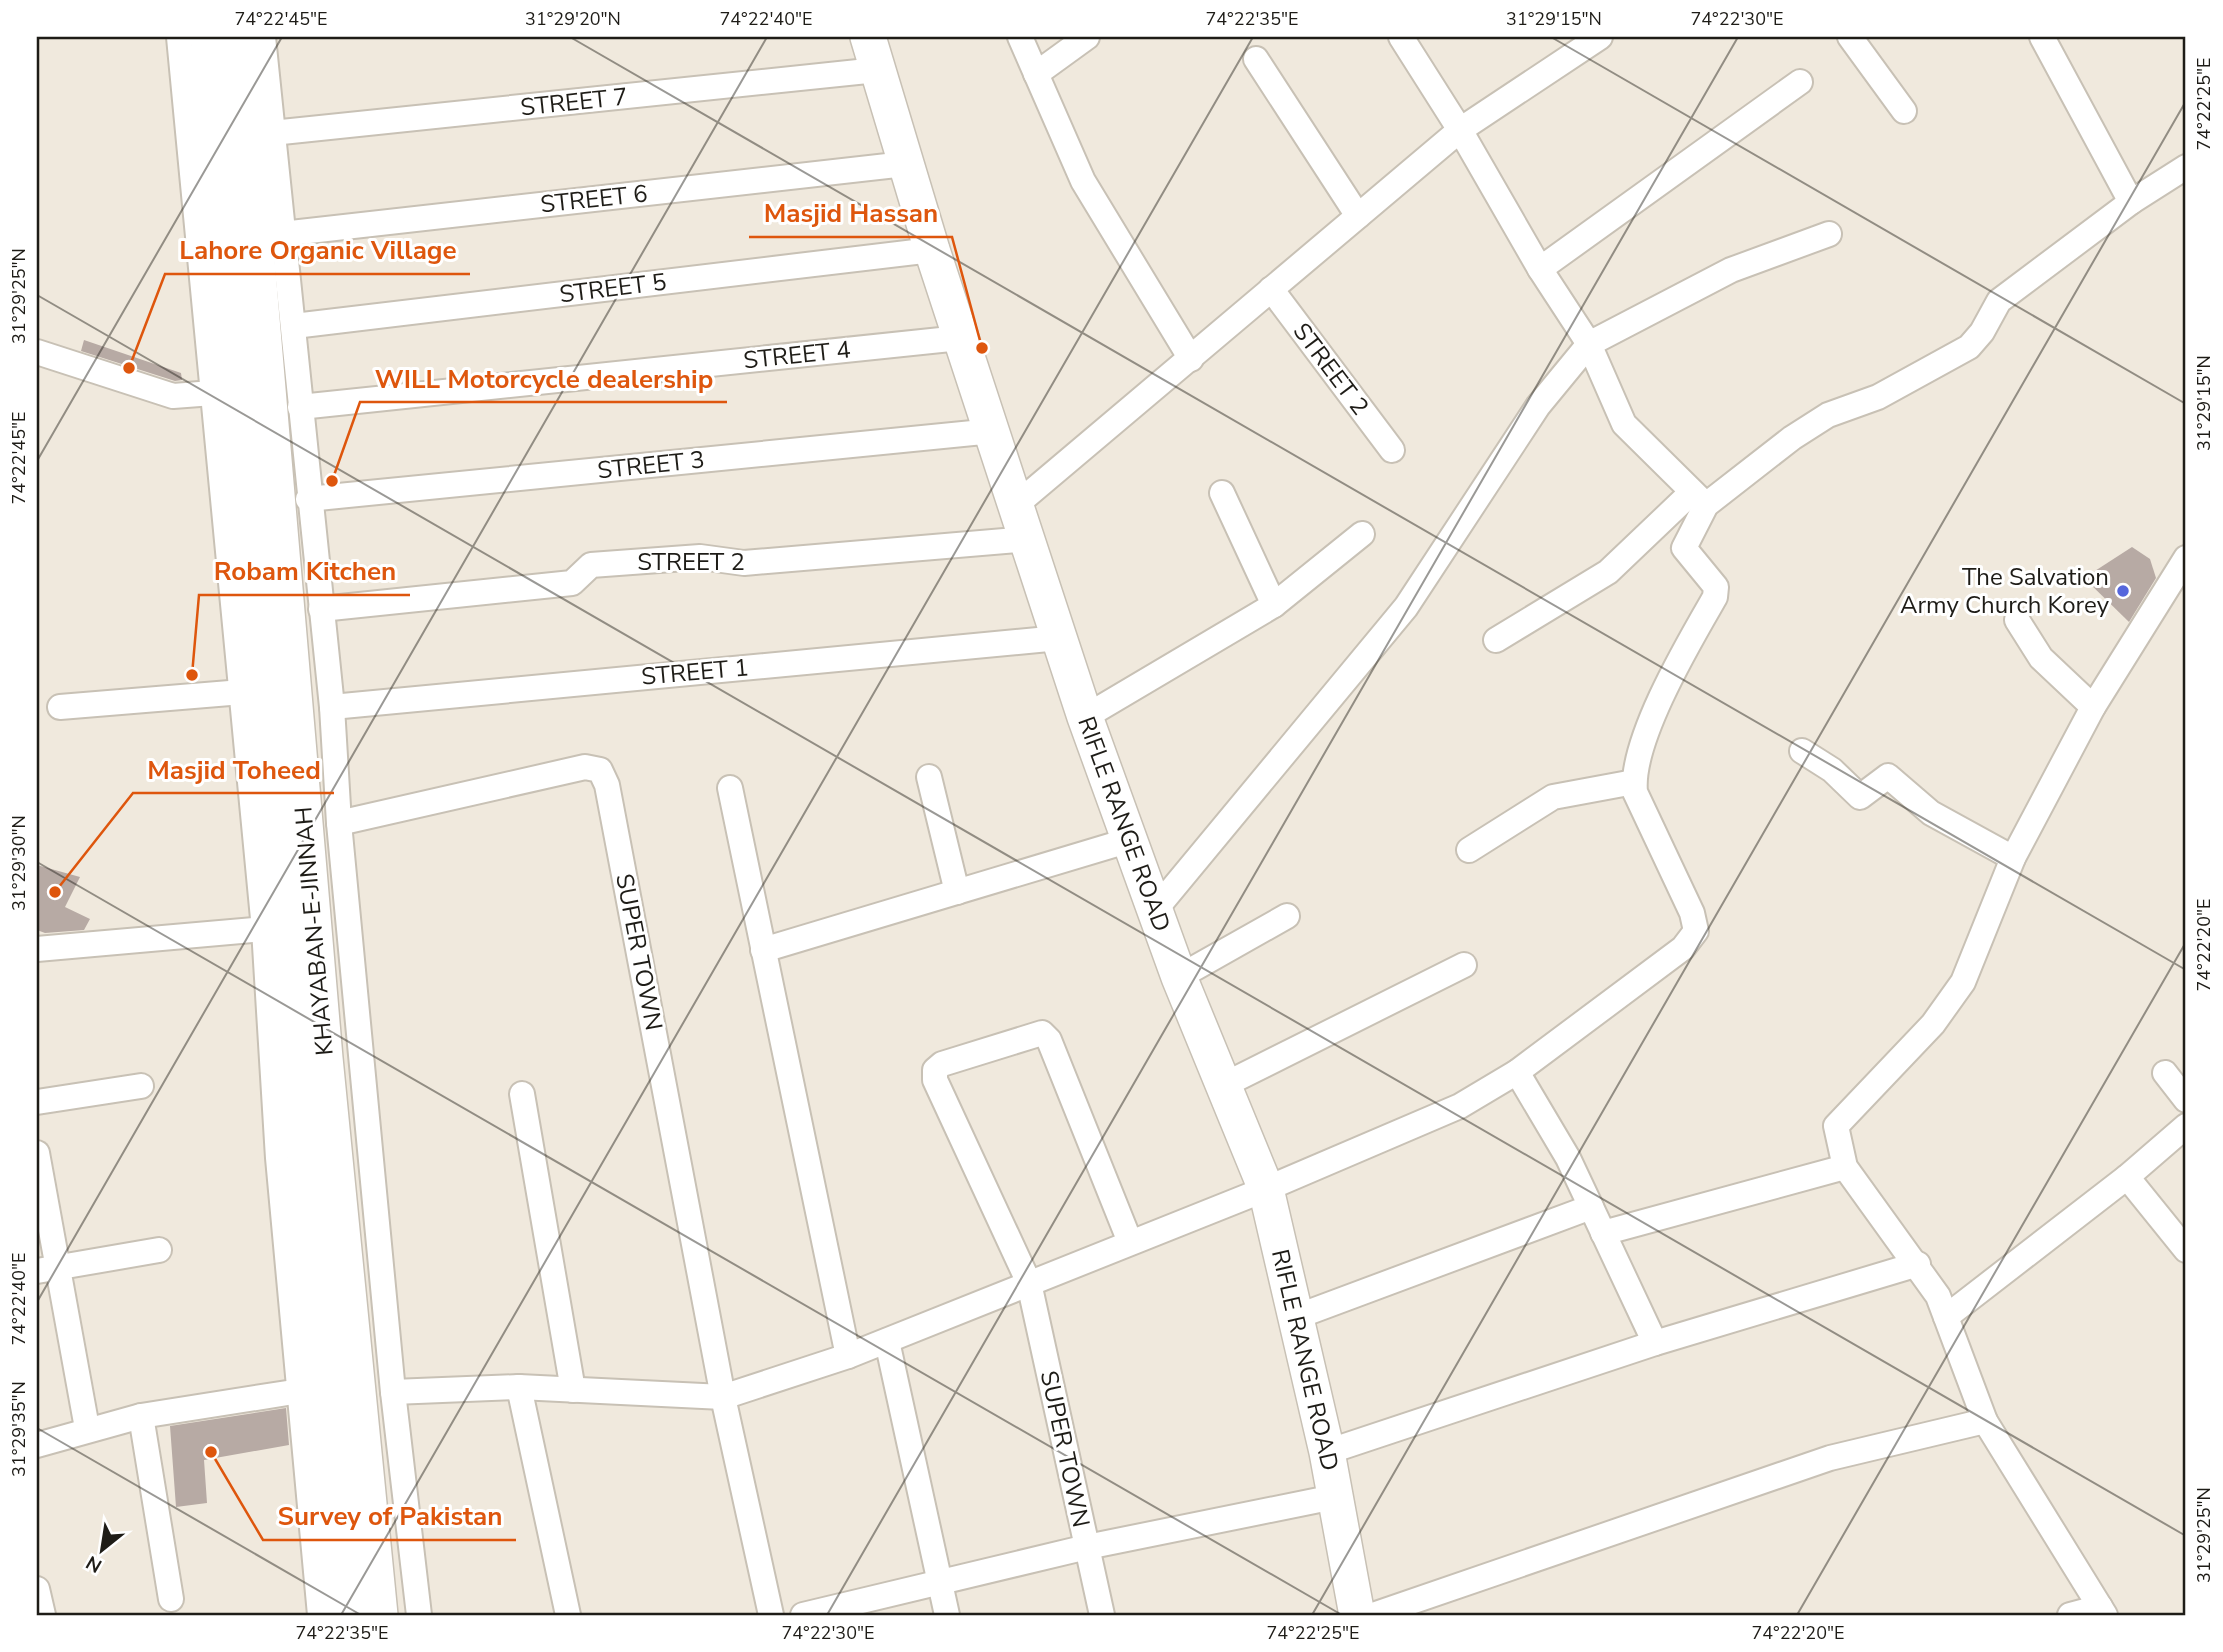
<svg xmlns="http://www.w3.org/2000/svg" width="2223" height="1652" viewBox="0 0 2223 1652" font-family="'Nunito Sans',sans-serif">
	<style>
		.building { fill: #b7aaa4 }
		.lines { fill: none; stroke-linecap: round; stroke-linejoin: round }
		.street-casing { stroke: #c8c1b5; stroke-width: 28 }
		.secondary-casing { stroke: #c8c1b5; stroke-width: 38 }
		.street { stroke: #fff; stroke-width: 24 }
		.secondary { stroke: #fff; stroke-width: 35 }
		.ticks { fill: none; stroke: #1e1c17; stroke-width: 2; stroke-opacity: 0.45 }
		.poi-dot { fill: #5566dc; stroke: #fff; stroke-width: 2.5 }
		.labels { text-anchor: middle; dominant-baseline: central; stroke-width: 6; stroke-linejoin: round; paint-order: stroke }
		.street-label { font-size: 24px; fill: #1e1c17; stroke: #fff }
		.poi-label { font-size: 24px; fill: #1e1c17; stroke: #fff; text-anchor: end }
		.leader { fill: none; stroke: #de560d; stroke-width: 2.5 }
		.callout-dot { fill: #de560d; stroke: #fff; stroke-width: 2.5 }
		.callout-label { font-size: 26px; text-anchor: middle; font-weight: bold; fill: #de560d; stroke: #fff; stroke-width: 6; stroke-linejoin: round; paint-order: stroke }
		.neatline { fill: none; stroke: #1e1c17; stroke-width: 2.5 }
		.ticks-label { font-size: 18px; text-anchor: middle; fill: #1e1c17 }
	</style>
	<rect width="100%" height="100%" fill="#f0e9dd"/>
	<g class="building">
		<polygon points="84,340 181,373 182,380 175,381 81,351"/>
		<polygon points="2132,547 2150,559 2156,578 2129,622 2084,578"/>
		<polygon points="37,865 80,877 65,907 90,919 84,930 45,933 37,930"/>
		<polygon points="286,1408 289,1445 204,1460 207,1503 176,1507 170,1426"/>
	</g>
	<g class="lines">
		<g class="street-casing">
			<g id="street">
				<polyline points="179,37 264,929 278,1158 320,1615"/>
				<polyline points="263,37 332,707 339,823 393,1392 419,1615"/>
				<polyline points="1020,37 1083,181 1191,359"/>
				<polyline points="1401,37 1460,130 1540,269 1589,344 1624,424 1706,505"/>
				<polyline points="1850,37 1904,111"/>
				<polyline points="2042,37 2131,202"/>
				<polyline points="1256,59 1358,216"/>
				<polyline points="1036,74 1087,37"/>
				<polyline points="272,133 877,70"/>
				<polyline points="282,234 905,164"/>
				<polyline points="1540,269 1800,82"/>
				<polyline points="1271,289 1392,450"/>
				<polyline points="294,326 932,250"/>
				<polyline points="37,352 173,396 213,393"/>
				<polyline points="300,407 960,338"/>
				<polyline points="1222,493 1274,605"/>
				<polyline points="308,499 993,431"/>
				<polyline points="1017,504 1460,130 1600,37"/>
				<polyline points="321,609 572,583 591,565 700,557 744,563 1028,539"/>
				<polyline points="2017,620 2041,658 2093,707"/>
				<polyline points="1496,640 1608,572 1692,492"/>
				<polyline points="60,707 242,692"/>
				<polyline points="332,707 1059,638"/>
				<polyline points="1085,717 1274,605 1362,534"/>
				<polyline points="1802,751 1832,770 1860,797 1888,776 1931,813 2013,858"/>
				<polyline points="929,777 957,892"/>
				<polyline points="730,788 848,1356"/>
				<polyline points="339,823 585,767 600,770 607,785 723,1397 771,1615"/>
				<polyline points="1469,850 1553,797 1634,782"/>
				<polyline points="1155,910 1406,607 1538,406 1589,344 1731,270 1829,234"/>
				<polyline points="37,949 264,929"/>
				<polyline points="763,950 1130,840"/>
				<polyline points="1179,977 1287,916"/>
				<polyline points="1517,1072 1568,1158 1655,1343"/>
				<polyline points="2165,1073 2186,1100"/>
				<polyline points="1224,1085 1464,965"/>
				<polyline points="522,1094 573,1390"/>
				<polyline points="37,1102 141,1086"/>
				<polyline points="37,1153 87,1428"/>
				<polyline points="2127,1177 2186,1250"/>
				<polyline points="1603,1233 1845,1167"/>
				<polyline points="37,1271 159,1250"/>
				<polyline points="1296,1317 1591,1207"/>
				<polyline points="1946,1317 2127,1177 2186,1126"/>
				<polyline points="887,1341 947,1615"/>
				<polyline points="519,1387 568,1615"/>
				<path d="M393,1392l126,-5 204,10 125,-41 418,-167 194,-83 57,-34 166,-124 13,-17 -4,-18 -57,-121c-5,-51 54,-150 80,-195l1,-10 -32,-39 22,-43 86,-67 36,-23 50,-18 91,-50 13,-15 17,-31 132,-99 55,-35"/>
				<polyline points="141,1416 171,1599"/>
				<polyline points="37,1445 141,1416 300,1391"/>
				<polyline points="1327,1452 1655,1343 1918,1264"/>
				<polyline points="37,1589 43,1615"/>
				<polyline points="803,1615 1087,1547 1334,1497"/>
				<polyline points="1102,1615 1029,1283 935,1080 935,1070 942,1064 1042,1033 1049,1040 1130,1242"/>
				<polyline points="1373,1615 1830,1458 1985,1421"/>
				<polyline points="2070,1615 2100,1607"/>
				<polyline points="2105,1615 1985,1421 1938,1296 1845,1167 1836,1126 1933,1024 1963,982 2013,858 2093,707 2186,558"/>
			</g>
		</g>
		<g class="secondary-casing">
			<g id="secondary">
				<polyline points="208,37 283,918 347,1615"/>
				<polyline points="238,37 325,1058 380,1615"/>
				<polyline points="868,37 932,250 1085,717 1179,977 1266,1189 1327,1452 1357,1615"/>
			</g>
		</g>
		<use href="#street" class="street"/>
		<use href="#secondary" class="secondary"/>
	</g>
	<path class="ticks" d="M570,37l1616,933M1551,37l635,367M37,295l2149,1241M37,461l245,-424M37,862l1305,753M37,1302l730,-1265M37,1428l324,187M341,1615l912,-1578M827,1615l911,-1578M1312,1615l874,-1514M1797,1615l389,-673"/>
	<circle class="poi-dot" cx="2123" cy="591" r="7"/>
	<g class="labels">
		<g class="street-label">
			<text transform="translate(574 102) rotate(-6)">STREET 7</text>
			<text transform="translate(594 199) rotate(-6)">STREET 6</text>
			<text transform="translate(613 288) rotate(-7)">STREET 5</text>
			<text transform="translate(797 355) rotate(-6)">STREET 4</text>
			<text transform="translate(1331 369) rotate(53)">STREET 2</text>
			<text transform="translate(651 465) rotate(-6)">STREET 3</text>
			<text x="691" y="562">STREET 2</text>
			<text transform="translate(695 672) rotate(-5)">STREET 1</text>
			<text transform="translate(1124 824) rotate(70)">RIFLE RANGE ROAD</text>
			<text transform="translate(314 931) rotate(-95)">KHAYABAN-E-JINNAH</text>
			<text transform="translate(639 952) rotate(79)">SUPER TOWN</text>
			<text transform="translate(1305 1360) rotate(77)">RIFLE RANGE ROAD</text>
			<text transform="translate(1065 1449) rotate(78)">SUPER TOWN</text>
		</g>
		<g class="poi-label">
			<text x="2109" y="577">The Salvation<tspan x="2109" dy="28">Army Church Korey</tspan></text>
		</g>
	</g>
	<path class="leader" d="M982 348L952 237H749M129 368L165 274H470M332 481L360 402H727M192 675L199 595H410M55 892L133 793H334M211 1452L263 1540H516"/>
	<g class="callout-dot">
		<circle cx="982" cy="348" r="7"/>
		<circle cx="129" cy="368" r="7"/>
		<circle cx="332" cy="481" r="7"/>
		<circle cx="192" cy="675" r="7"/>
		<circle cx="55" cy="892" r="7"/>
		<circle cx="211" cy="1452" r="7"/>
	</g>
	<g class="callout-label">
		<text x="851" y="222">Masjid Hassan</text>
		<text x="318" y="259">Lahore Organic Village</text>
		<text x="544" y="388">WILL Motorcycle dealership</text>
		<text x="305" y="580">Robam Kitchen</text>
		<text x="234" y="779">Masjid Toheed</text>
		<text x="390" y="1525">Survey of Pakistan</text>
	</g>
	<rect width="2223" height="1652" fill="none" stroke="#ffffff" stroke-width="77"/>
	<g transform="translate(102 1550) rotate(210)" stroke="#ffffff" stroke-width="5" paint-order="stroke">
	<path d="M0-5L12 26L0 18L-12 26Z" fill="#1e1c17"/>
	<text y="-10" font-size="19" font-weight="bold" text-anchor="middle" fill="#1e1c17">N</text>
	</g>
	<rect x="38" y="38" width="2146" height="1576" class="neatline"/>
	<g class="ticks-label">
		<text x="281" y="25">74°22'45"E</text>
		<text x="573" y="25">31°29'20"N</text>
		<text x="766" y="25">74°22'40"E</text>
		<text x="1252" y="25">74°22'35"E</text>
		<text x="1554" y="25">31°29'15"N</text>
		<text x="1737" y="25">74°22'30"E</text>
		<text transform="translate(2204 104) rotate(-90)" y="6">74°22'25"E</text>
		<text transform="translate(19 296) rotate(-90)" y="6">31°29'25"N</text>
		<text transform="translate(2204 403) rotate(-90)" y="6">31°29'15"N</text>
		<text transform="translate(19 458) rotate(-90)" y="6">74°22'45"E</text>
		<text transform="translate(19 863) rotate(-90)" y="6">31°29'30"N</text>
		<text transform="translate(2204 945) rotate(-90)" y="6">74°22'20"E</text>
		<text transform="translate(19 1299) rotate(-90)" y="6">74°22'40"E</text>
		<text transform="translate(19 1429) rotate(-90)" y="6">31°29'35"N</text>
		<text transform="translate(2204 1535) rotate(-90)" y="6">31°29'25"N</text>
		<text x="342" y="1639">74°22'35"E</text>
		<text x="828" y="1639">74°22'30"E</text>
		<text x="1313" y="1639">74°22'25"E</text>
		<text x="1798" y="1639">74°22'20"E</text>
	</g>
</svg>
